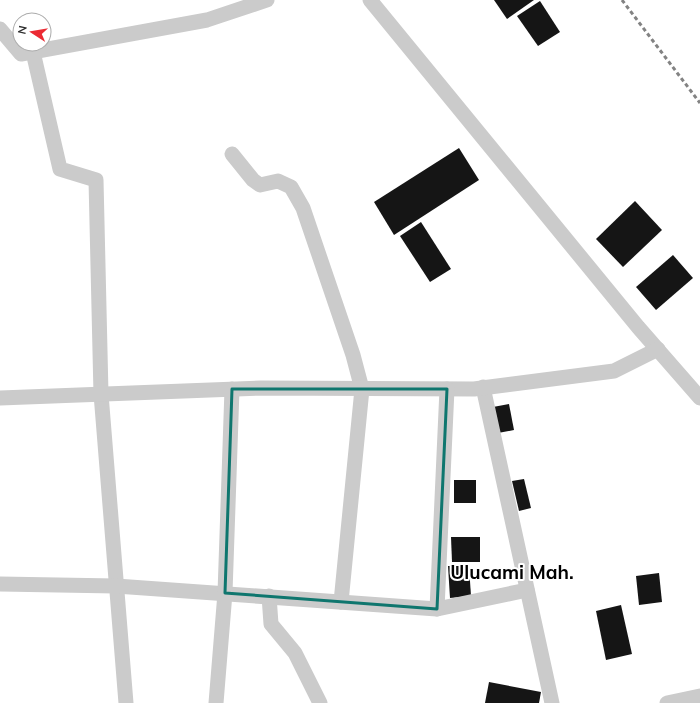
<svg xmlns="http://www.w3.org/2000/svg" width="700" height="703" viewBox="0 0 700 703" font-family="Mulish,sans-serif">
	<style>
		.building { fill: #151515 }
		.lines { fill: none; stroke-linecap: round; stroke-linejoin: round }
		.minor { stroke: #cbcbcb; stroke-width: 15 }
		.rail { stroke: #838383; stroke-width: 3; stroke-dasharray: 4 3; stroke-linecap: butt }
		.marked { fill: none; stroke: #0f766e; stroke-width: 3; stroke-linejoin: round }
		.labels { text-anchor: middle; dominant-baseline: central; stroke-width: 4; stroke-linejoin: round; paint-order: stroke }
		.district-label { font-size: 19px; font-weight: bold; fill: #000; stroke: #fff }
	</style>
	<rect width="100%" height="100%" fill="#fff"/>
	<g class="building">
		<polygon points="494,0 534,0 507,19"/>
		<polygon points="540,1 560,32 538,46 517,16"/>
		<polygon points="459,148 479,180 394,235 374,202"/>
		<polygon points="635,201 662,230 623,267 596,239"/>
		<polygon points="421,222 451,269 430,282 400,236"/>
		<polygon points="673,255 693,278 656,310 636,287"/>
		<polygon points="509,404 514,430 498,433 493,407"/>
		<polygon points="524,479 531,508 519,511 512,481"/>
		<rect x="454" y="480" width="22" height="23"/>
		<polygon points="451,537 480,537 480,562 452,562"/>
		<polygon points="448,566 469,566 471,596 450,598"/>
		<polygon points="659,573 662,602 639,605 636,576"/>
		<polygon points="621,605 632,654 606,660 596,611"/>
		<polygon points="489,682 541,692 539,703 485,703"/>
	</g>
	<g class="lines">
		<g class="minor">
			<polyline points="370,0 638,327 700,398"/>
			<polyline points="0,29 21,54 207,20 267,0"/>
			<polyline points="33,52 60,169 96,180 101,394 126,703"/>
			<polyline points="232,154 253,180 260,185 278,181 291,187 303,208 353,355 362,389 341,602"/>
			<polyline points="483,387 552,703"/>
			<polyline points="0,398 261,388 474,389 614,371 658,349"/>
			<polyline points="0,584 116,586 437,609 527,590"/>
			<polyline points="269,596 271,624 295,653 320,703"/>
			<polyline points="437,609 447,389"/>
			<polyline points="216,703 225,593 232,389"/>
			<polyline points="667,703 700,696"/>
		</g>
		<polyline class="rail" points="622,0 700,103"/>
	</g>
	<path class="marked" d="M232,389h215l-10,220 -212,-16z"/>
	<g class="labels">
		<g class="district-label">
			<text x="512" y="572">Ulucami Mah.</text>
		</g>
	</g>
	<g transform="translate(32 32) rotate(282)"><circle r="19" fill="#ffffff" stroke="#ababab"/>
	<path d="M0-3L7 15L0 10L-7 15Z" fill="#eb2a33"/>
	<text y="-6" font-size="11" font-weight="bold" text-anchor="middle" fill="#2e2e2e">N</text>
	</g>
</svg>
